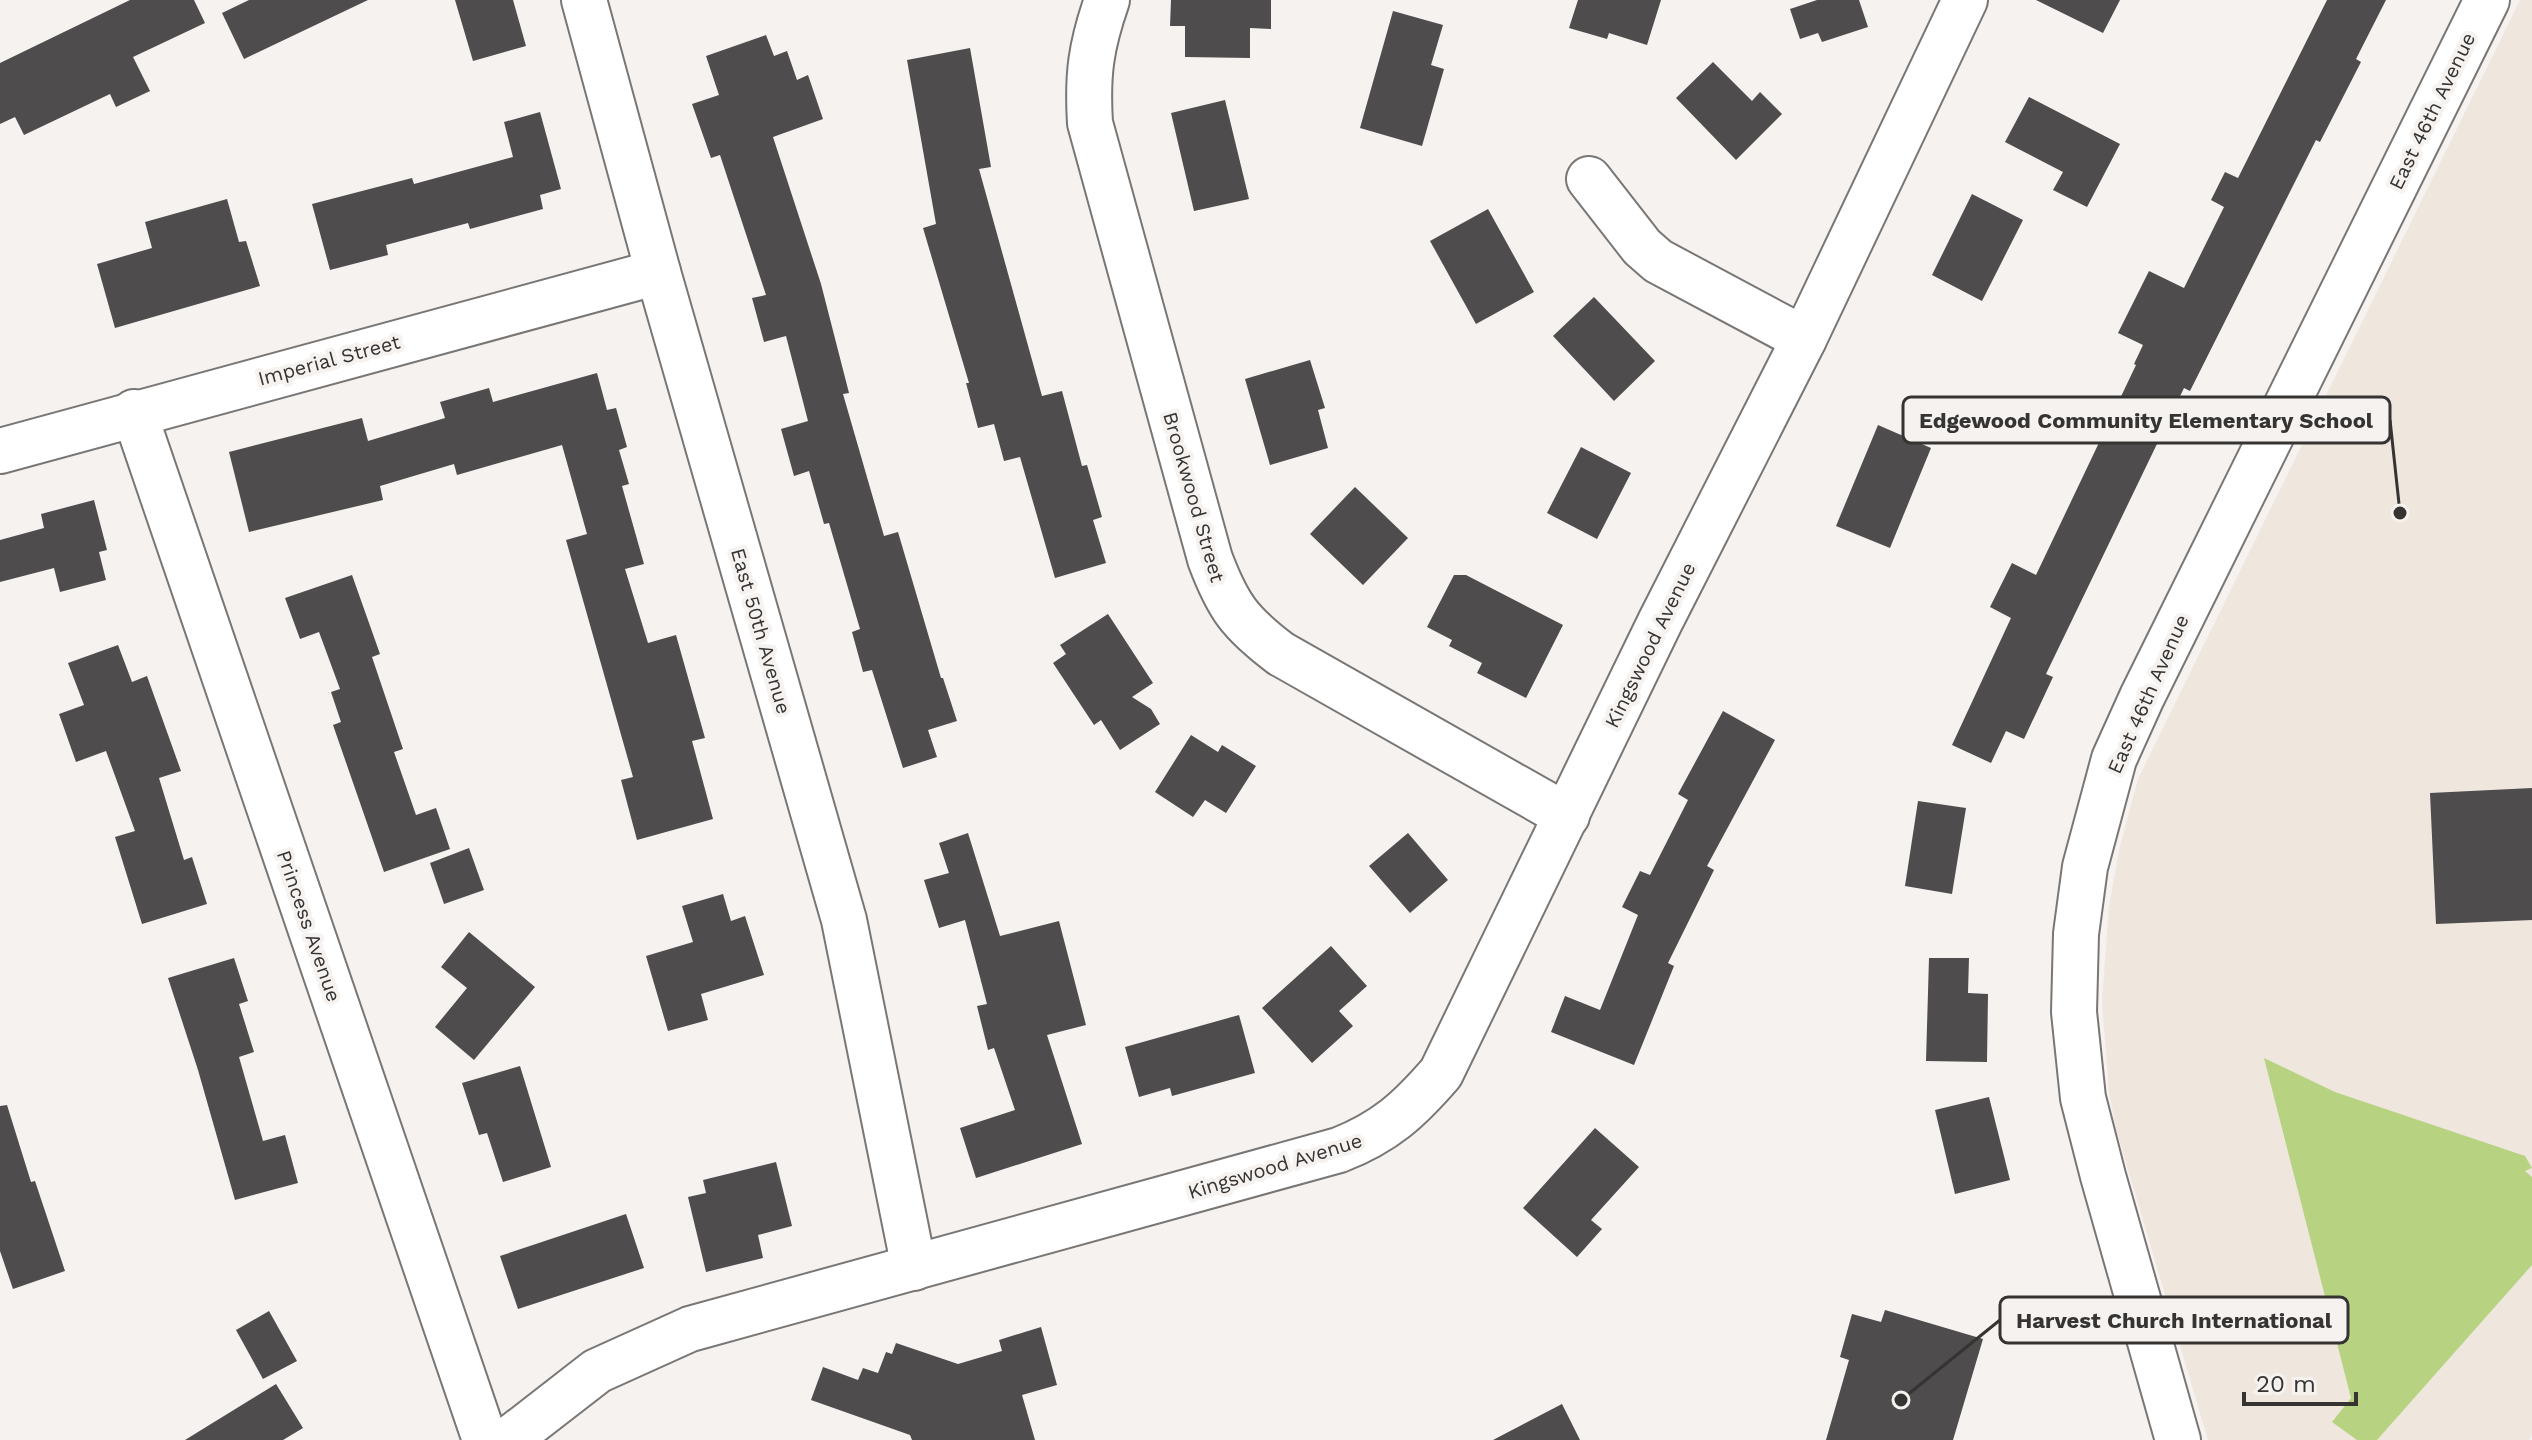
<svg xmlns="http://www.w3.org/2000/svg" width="2532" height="1440" viewBox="0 0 2532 1440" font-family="'Work Sans',sans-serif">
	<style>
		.built { fill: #efe6de }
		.green { fill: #b7d381 }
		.building { fill: #4e4c4d }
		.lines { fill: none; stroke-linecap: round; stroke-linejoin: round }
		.minor-casing { stroke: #797775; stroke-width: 48 }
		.minor { stroke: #fff; stroke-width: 44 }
		.labels { text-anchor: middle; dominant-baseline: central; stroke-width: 8; stroke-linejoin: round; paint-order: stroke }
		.street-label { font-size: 20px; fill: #353433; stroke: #f5f2f0 }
		.leader { fill: none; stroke: #353433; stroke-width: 3 }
		.callout-dot { fill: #353433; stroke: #f5f2f0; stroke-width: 3 }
		.callout { fill: #f5f2f0; stroke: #353433; stroke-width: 3 }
		.callout-label { font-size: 22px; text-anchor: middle; font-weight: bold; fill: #353433 }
	</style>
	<rect width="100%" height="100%" fill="#f5f2f0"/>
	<polygon class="built" points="2520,0 2532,0 2532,1435 2529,1440 2208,1440 2116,1129 2109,1092 2102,1002 2109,906 2120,846 2138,779"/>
	<polygon class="green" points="2264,1058 2335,1092 2525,1156 2532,1168 2525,1171 2532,1177 2532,1265 2377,1440 2357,1440 2332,1422 2351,1398"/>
	<g class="building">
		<polygon points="130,0 194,0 205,23 133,57 150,91 116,107 110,94 24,135 15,117 0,124 0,63"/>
		<polygon points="249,0 368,0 244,59 222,13"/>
		<polygon points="455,0 513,0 526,46 473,61"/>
		<polygon points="1171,0 1271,0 1271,29 1250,28 1250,58 1185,57 1185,26 1170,26"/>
		<polygon points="1578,0 1661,0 1647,45 1609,33 1607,39 1569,28"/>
		<polygon points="1817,0 1859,0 1868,27 1822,42 1818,33 1800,39 1790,9"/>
		<polygon points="2036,0 2120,0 2103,33"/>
		<polygon points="2327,0 2386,0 2356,59 2361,62 2320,142 2316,140 2190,391 2184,388 2046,674 2053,677 2024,739 2006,731 1991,763 1952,745 2011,618 1990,607 2012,563 2036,575 2136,365 2134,364 2143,345 2118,333 2149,271 2184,288 2224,207 2211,200 2225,172 2238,178"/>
		<polygon points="1393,11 1443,25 1431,65 1444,69 1422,146 1360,128"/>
		<polygon points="766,35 774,56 787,51 797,80 808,75 823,119 773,137 821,284 849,393 843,394 884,536 898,532 941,678 943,678 957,721 928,730 937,757 903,768 872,670 863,672 852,632 860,629 829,523 824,524 809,471 794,476 781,429 808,421 786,336 764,342 752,298 766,295 720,155 711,158 692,104 719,95 706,56"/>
		<polygon points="970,48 991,167 979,169 1042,396 1062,391 1082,466 1087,465 1102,517 1093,520 1106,563 1055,578 1020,457 1004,461 994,424 978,428 966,383 969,383 923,228 936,224 907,60"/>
		<polygon points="1713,62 1752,101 1760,92 1782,114 1736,160 1676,98"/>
		<polygon points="2029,97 2120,144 2087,207 2053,190 2063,172 2005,142"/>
		<polygon points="1225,100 1249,199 1194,211 1171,113"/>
		<polygon points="540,112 561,189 540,195 543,209 470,229 468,223 386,245 388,255 330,270 312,204 412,178 414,184 513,157 504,122"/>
		<polygon points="1972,194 2023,220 1982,301 1932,275"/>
		<polygon points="227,199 239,242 246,241 260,286 115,328 97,264 152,248 145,222"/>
		<polygon points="1488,209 1534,292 1476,324 1430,241"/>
		<polygon points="1594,297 1655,361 1614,401 1553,336"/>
		<polygon points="1310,360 1325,408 1318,410 1328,448 1270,465 1245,379"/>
		<polygon points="597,373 607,410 616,408 627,447 619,450 629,484 622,486 644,564 625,569 648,643 676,635 705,738 692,741 713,819 637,840 621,780 633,777 566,540 587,534 562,445 457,475 454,464 380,486 383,500 249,532 229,452 362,418 368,441 445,418 440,402 489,388 493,402"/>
		<polygon points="1878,425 1931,448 1890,548 1836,526"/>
		<polygon points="1581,447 1631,473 1597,539 1547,513"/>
		<polygon points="1355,487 1408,538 1363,585 1310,534"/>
		<polygon points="94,500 107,550 99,552 106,580 60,592 54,568 0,582 0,540 44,528 41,514"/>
		<polygon points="352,575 380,654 372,657 403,749 394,752 416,815 436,808 450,849 384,872 333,725 341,722 331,692 340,689 319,632 300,639 285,598"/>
		<polygon points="1454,575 1466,575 1563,625 1526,698 1477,673 1482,663 1449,646 1452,640 1427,627"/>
		<polygon points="1108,614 1153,683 1132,697 1151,709 1160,724 1120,750 1101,720 1094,725 1053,663 1066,654 1060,645"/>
		<polygon points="118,645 132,682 147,676 181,771 159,778 184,860 192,857 207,904 142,924 115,837 135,831 106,751 76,762 59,714 84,705 68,663"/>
		<polygon points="1723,711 1775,740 1707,866 1714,870 1668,963 1674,966 1634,1065 1551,1032 1565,996 1600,1010 1638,915 1622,907 1640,871 1650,875 1688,800 1678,794"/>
		<polygon points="1191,735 1218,752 1222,745 1256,766 1226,813 1205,800 1193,817 1155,792"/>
		<polygon points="2532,788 2532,920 2436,924 2430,793"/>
		<polygon points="1918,801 1966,808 1952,894 1905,886"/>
		<polygon points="968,833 1000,936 1059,921 1086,1025 1047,1035 1082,1144 976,1178 960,1128 1015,1110 994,1048 988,1050 977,1006 987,1004 965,920 939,928 924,880 949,873 939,843"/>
		<polygon points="1408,833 1448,880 1410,913 1369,866"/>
		<polygon points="469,848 484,890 444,904 430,863"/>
		<polygon points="723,894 731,921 745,916 764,975 701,994 708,1020 668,1031 646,956 693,942 682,906"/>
		<polygon points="469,932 535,987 474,1060 435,1027 467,988 441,967"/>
		<polygon points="1331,946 1367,986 1339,1011 1353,1026 1312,1063 1262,1008"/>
		<polygon points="234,958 248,1001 239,1004 254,1052 239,1057 263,1141 285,1135 298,1183 235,1200 198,1070 168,978"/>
		<polygon points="1929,958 1969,958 1968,993 1988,994 1987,1062 1926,1061"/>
		<polygon points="1239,1015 1255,1073 1172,1096 1170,1088 1139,1097 1125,1047"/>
		<polygon points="520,1066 551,1167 503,1182 487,1133 479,1135 462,1083"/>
		<polygon points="1989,1097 2010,1180 1955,1194 1935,1110"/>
		<polygon points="7,1105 31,1182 35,1181 65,1271 13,1289 0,1251 0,1106"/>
		<polygon points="1595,1128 1639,1167 1591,1220 1602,1229 1577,1257 1523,1208"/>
		<polygon points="776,1162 792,1226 758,1235 763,1258 706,1272 688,1197 706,1193 703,1180"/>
		<polygon points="626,1214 644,1268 518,1309 500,1256"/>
		<polygon points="1885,1310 1983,1339 1953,1440 1826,1440 1849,1360 1840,1357 1852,1314 1881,1322"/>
		<polygon points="269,1311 297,1361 263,1379 236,1330"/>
		<polygon points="1041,1327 1057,1385 1022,1395 1035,1440 912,1440 910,1435 811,1400 823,1367 858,1380 863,1368 878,1373 886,1352 892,1354 896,1343 958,1364 1002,1351 999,1340"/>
		<polygon points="276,1384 303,1428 283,1440 185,1440"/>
		<polygon points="1562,1404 1580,1440 1493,1440"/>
	</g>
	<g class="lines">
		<g class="minor-casing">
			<g id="minor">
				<polyline points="584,0 658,272 844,920 914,1268"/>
				<path d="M1107,0c-16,46 -20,74 -17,123l120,436c18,48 30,64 71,95l286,162"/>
				<polyline points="1589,179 1642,247 1658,261 1804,339"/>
				<polyline points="134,412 485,1440"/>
				<polyline points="0,451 658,272"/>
				<path d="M508,1440l89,-69 93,-42 649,-179c46,-18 70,-40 102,-77l219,-451 144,-283 161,-339"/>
				<polyline points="2178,1440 2103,1176 2083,1098 2074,1012 2076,934 2085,867 2114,759 2142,697 2487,0"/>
			</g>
		</g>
		<use href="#minor" class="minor"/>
	</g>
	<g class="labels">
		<g class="street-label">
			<text transform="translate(2432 111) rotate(-64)">East 46th Avenue</text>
			<text transform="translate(329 360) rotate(-15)">Imperial Street</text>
			<text transform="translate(1194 497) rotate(74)">Brookwood Street</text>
			<text transform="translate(761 631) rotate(74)">East 50th Avenue</text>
			<text transform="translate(1650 645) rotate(-64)">Kingswood Avenue</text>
			<text transform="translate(2148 694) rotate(-66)">East 46th Avenue</text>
			<text transform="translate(309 926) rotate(71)">Princess Avenue</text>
			<text transform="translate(1275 1166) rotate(-17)">Kingswood Avenue</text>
		</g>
	</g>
	<path class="leader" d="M2400 513L2390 420M1901 1400L2000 1320"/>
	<g class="callout-dot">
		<circle cx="2400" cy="513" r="8"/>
		<circle cx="1901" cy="1400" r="8"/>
	</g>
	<g class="callout">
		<rect x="1903" y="397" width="487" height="46" rx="8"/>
		<rect x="2000" y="1297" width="348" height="46" rx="8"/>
	</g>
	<g class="callout-label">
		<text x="2146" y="428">Edgewood Community Elementary School</text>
		<text x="2174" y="1328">Harvest Church International</text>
	</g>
	<path d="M2244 1392v12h112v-12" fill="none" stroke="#353433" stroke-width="4"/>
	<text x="2256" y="1392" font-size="24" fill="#353433" stroke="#f5f2f0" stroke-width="6" paint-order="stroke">20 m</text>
</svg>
